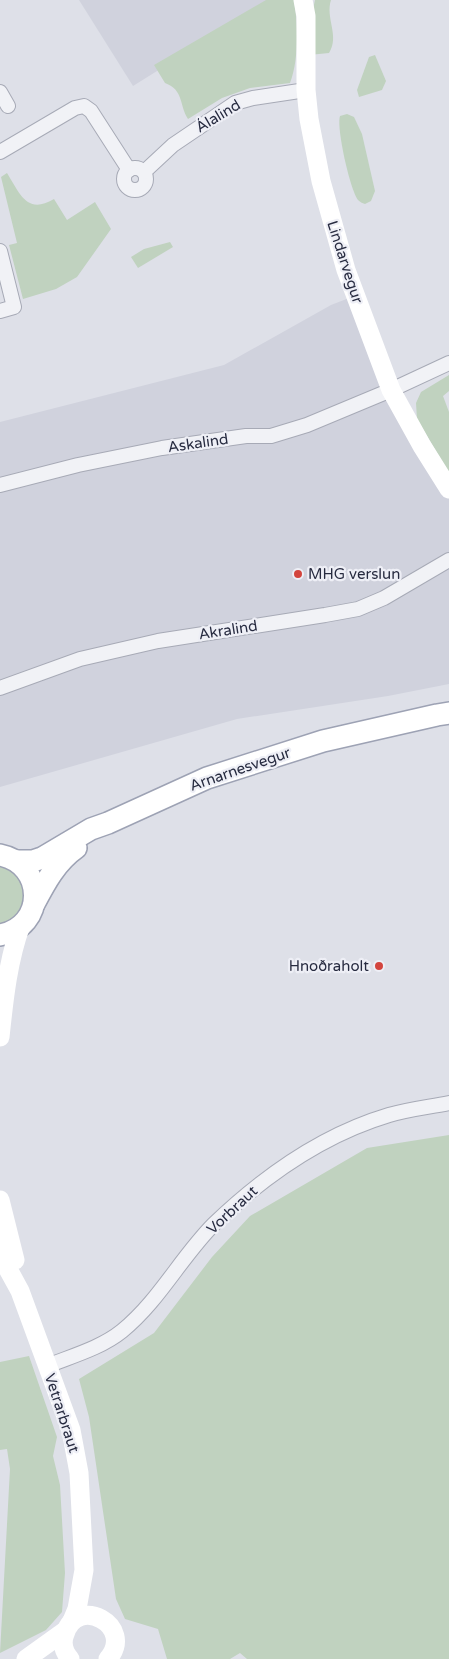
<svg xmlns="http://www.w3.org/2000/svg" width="449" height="1659" viewBox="0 0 449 1659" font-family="'Varela Round',sans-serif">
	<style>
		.built { fill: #d0d2dd }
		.green { fill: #c0d2bf }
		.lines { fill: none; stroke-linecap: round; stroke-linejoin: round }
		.street-casing { stroke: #a7aab6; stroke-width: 16 }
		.primary-casing { stroke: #9da2b4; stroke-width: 24 }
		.street { stroke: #f1f2f6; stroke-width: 14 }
		.secondary { stroke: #fff; stroke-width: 19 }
		.primary { stroke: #fff; stroke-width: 21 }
		.poi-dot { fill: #d3453e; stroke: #eeeff6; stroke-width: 2 }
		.labels { text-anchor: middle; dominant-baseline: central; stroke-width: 4.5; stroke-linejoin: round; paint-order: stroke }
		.street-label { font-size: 15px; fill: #272b40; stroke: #eeeff6 }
		.poi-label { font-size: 15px; fill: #272b40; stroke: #eeeff6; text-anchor: start }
	</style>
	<rect width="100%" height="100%" fill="#dee0e8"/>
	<g class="built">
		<polygon points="79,0 271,0 133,86"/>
		<polygon points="362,293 387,364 449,477 449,684 388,696 237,719 0,787 0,422 224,365 331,305"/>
	</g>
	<g class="green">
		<path d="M266,0h28c4,24 5,60 -4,83l-40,5 -28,10 -34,21c-9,-14 -4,-29 -23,-36l-11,-18z"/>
		<path d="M315,0h16c-6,18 9,36 -2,53l-20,2 1,-32z"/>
		<polygon points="375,55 386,81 382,90 359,97 357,90 369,57"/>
		<path d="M347,114l7,3 8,17 13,57 -4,10 -6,3c-3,-1 -5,-2 -7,-4 -8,-10 -22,-73 -18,-84z"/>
		<path d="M7,173c13,21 20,42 47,26l13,21 28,-18 16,27 -34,48 -21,12 -33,10 -14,-54 8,-2 -16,-66z"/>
		<polygon points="170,242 173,247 138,268 131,257 144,249"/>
		<polygon points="449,375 449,391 443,396 449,412 449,473 417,419 416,403 421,392"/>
		<polygon points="0,863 22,878 26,899 16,918 0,926"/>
		<polygon points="449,1135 449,1659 247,1659 240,1653 230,1659 167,1659 158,1629 125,1619 116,1599 89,1417 79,1379 154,1333 212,1257 250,1216 367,1148"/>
		<polygon points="29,1356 57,1437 53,1456 60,1485 65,1573 62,1612 46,1630 0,1653 10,1469 7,1449 0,1450 0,1362"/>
	</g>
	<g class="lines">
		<g class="street-casing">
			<g id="street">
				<polyline points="0,92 8,106"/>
				<polyline points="0,152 75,108 84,106 91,111 129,170"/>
				<circle cx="135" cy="179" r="11"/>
				<polyline points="144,172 173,145 235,103 253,98 306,90"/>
				<polyline points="0,251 14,307 0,311"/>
				<polyline points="0,485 78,465 162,448 246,436 271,436 307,425 391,390 449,363"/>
				<polyline points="0,688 80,659 158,641 325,615 358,609 384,598 449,560"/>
				<path d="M47,1366c25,-10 54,-18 75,-35 37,-30 59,-74 92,-107 50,-48 108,-89 175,-109 20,-6 40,-8 60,-12"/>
			</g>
		</g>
		<g class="primary-casing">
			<g id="primary">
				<path d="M0,855c46,9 46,72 0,80"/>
				<polyline points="17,861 33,861 42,858 91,829 108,823 207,778 323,741 437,715 449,713"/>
				<path d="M34,904c11,-21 22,-42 42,-56"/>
			</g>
		</g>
		<use href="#street" class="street"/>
		<g class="secondary">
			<polyline points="303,0 306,16 306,90 309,119 321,181 346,270 391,390 422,446 449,489"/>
			<path d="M0,1037c4,-38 8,-77 21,-112"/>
			<polyline points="0,1200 15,1260"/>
			<polyline points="0,1246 8,1269 20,1291 71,1430 79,1473 84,1570 77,1609 72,1621"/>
			<polyline points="26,1659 65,1631"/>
			<path d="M70,1659c-6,-7 -9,-16 -5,-25 12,-40 71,-8 43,25"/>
		</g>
		<use href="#primary" class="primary"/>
	</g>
	<g class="poi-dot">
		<circle cx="298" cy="574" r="5"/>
		<circle cx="379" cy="966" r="5"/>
	</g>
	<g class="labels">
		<g class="street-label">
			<text transform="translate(218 116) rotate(-31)">Álalind</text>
			<text transform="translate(345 262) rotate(72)">Lindarvegur</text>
			<text transform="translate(198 443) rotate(-8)">Askalind</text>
			<text transform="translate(228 630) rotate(-9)">Akralind</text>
			<text transform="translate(240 769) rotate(-19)">Arnarnesvegur</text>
			<text transform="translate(232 1210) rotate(-43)">Vorbraut</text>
			<text transform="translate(62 1413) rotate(72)">Vetrarbraut</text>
		</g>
		<g class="poi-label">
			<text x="308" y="574">MHG verslun</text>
			<text x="369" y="966" text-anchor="end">Hnoðraholt</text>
		</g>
	</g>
</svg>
